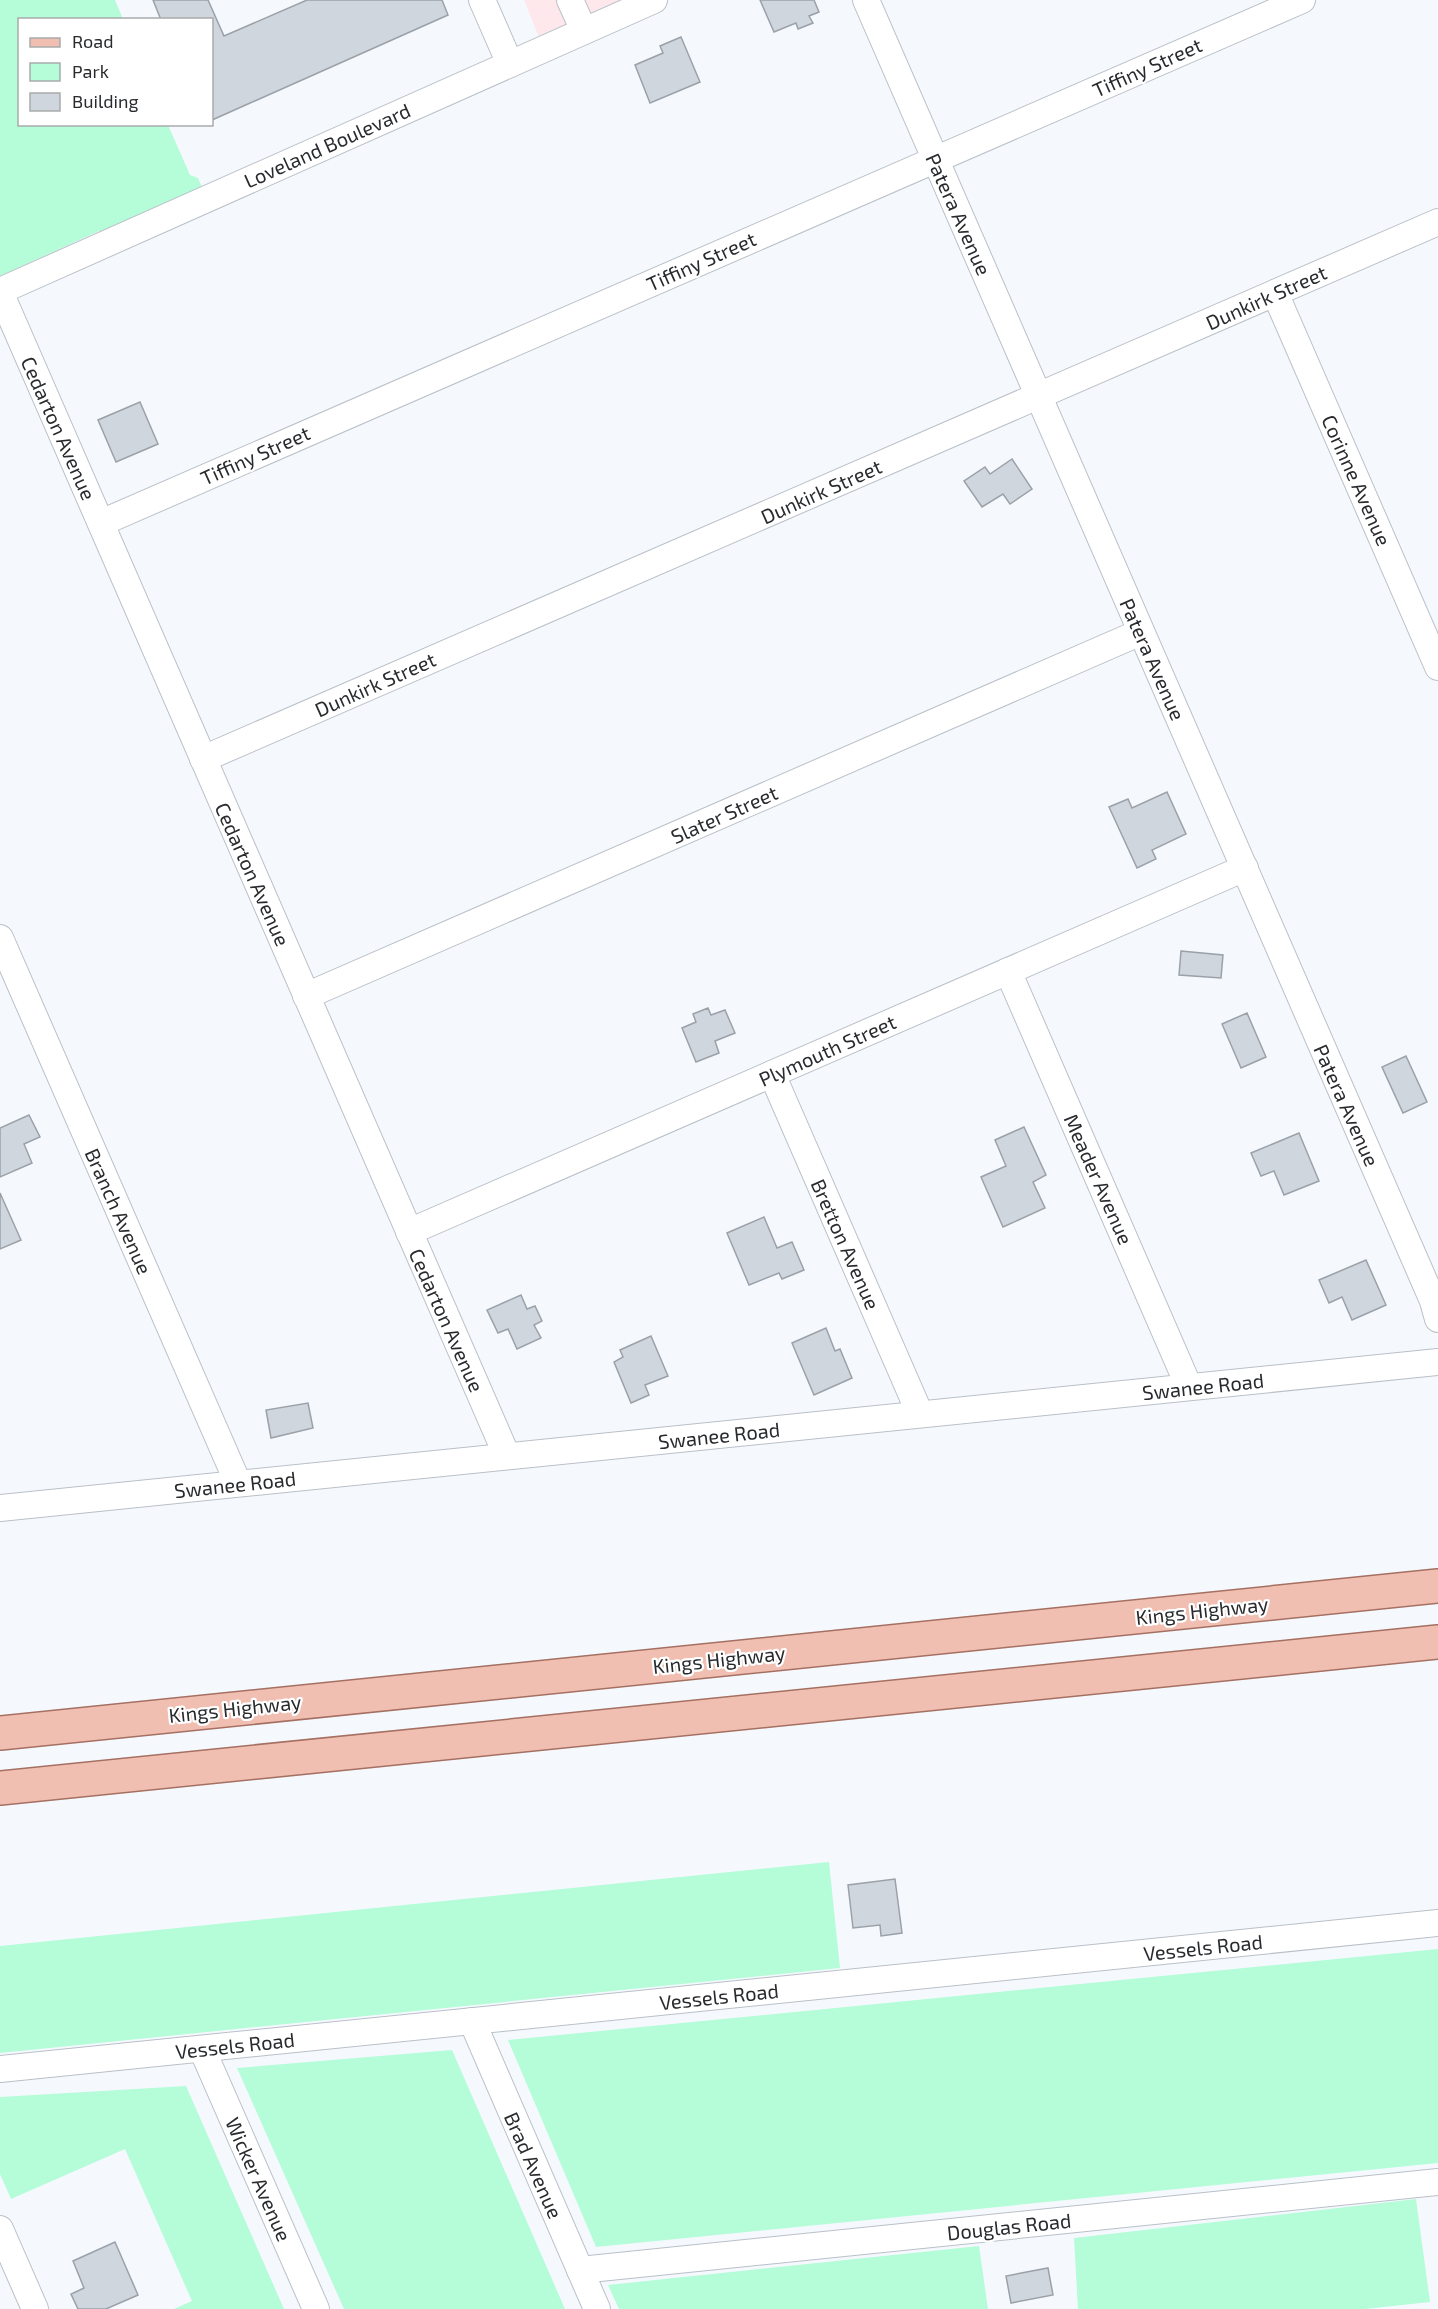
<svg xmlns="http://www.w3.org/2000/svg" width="1438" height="2309" viewBox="0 0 1438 2309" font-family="'Exo 2',sans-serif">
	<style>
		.commercial { fill: #fee8eb }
		.green { fill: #b5fcd9 }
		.building { fill: #d0d6de; stroke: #9ba1a8; stroke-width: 1.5 }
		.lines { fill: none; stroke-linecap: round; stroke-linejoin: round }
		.minor-casing { stroke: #bac0c8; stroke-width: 28 }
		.major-casing { stroke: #a57062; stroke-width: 36 }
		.minor { stroke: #fff; stroke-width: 26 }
		.major { stroke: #f1bfb2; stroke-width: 33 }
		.labels { text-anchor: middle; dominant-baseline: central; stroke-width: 4.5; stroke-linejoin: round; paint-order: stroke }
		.street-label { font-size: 20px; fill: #282a2d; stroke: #fff }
	</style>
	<rect width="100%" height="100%" fill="#f5f9fe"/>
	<polygon class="commercial" points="524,0 629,0 540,40"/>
	<g class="green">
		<polygon points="0,0 115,0 123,19 20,20 20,124 168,125 190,175 198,178 203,190 101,235 99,231 0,276"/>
		<polygon points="829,1862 840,1968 0,2053 0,1946"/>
		<polygon points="1438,1949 1438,2163 596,2247 508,2040"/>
		<polygon points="452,2050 565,2309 344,2309 237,2068"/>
		<polygon points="186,2086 284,2309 174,2309 192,2301 125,2149 11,2199 0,2174 0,2097"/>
		<polygon points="1416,2199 1430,2302 1365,2309 1078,2309 1074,2238"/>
		<polygon points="979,2246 988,2309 619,2309 608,2285"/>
	</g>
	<g class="building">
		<polygon points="153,0 208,0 224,36 307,0 442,0 448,15 212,120 212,20 161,20"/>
		<polygon points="760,0 814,0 819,12 809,16 813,23 798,29 796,23 774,32"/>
		<polygon points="681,37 700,82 650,103 635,65 663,53 660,46"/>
		<polygon points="140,402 158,444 116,462 98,420"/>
		<polygon points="1012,459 1032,489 1010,504 1003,494 982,507 964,481 985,467 990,474"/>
		<polygon points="1167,792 1186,834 1152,850 1156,859 1137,868 1109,807 1128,799 1132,808"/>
		<polygon points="1181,951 1223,955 1221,978 1179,975"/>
		<polygon points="708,1008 711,1015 725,1010 735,1033 715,1041 719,1053 696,1062 682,1028 696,1022 693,1014"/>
		<polygon points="1247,1013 1266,1057 1241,1068 1222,1024"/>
		<polygon points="1406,1056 1427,1102 1403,1113 1382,1067"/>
		<polygon points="29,1115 40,1137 24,1144 32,1163 0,1177 0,1128"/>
		<polygon points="1024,1127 1046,1175 1033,1182 1045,1208 1003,1227 981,1177 1006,1166 995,1140"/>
		<polygon points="1299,1133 1319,1181 1284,1195 1274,1171 1261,1176 1251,1153"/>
		<polygon points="0,1193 21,1240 0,1249"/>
		<polygon points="764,1217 777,1248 792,1242 804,1270 782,1279 779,1273 749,1285 727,1233"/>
		<polygon points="1366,1260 1386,1305 1352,1320 1342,1297 1329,1303 1319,1280"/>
		<polygon points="521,1295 527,1309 535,1306 542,1321 534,1325 541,1338 517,1349 508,1329 498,1333 487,1310"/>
		<polygon points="826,1328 835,1351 840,1349 852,1378 814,1395 792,1343"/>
		<polygon points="651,1336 668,1376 645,1385 649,1395 631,1403 614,1362 623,1357 620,1350"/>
		<polygon points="308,1403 313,1428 271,1438 266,1410"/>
		<polygon points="895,1879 902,1933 881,1936 880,1925 853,1928 848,1885"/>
		<polygon points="115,2242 138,2295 106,2309 78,2309 71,2294 84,2288 73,2261"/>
		<polygon points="1048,2268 1053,2295 1011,2303 1006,2276"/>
	</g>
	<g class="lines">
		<g class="minor-casing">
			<g id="minor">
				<polyline points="482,0 510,64"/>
				<polyline points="570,0 584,31"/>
				<polyline points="866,0 1433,1301 1438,1319"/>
				<polyline points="0,291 654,0"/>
				<polyline points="0,292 507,1456"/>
				<polyline points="1275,293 1438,667"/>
				<polyline points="101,523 1302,0"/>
				<polyline points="203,759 1438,222"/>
				<polyline points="0,938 238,1483"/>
				<polyline points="1008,971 1189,1387"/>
				<polyline points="306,996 1141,632"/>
				<polyline points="772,1074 920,1414"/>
				<polyline points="409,1232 1245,868"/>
				<polyline points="0,1508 1438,1362"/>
				<polyline points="472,2021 597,2309"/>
				<polyline points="202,2049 316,2309"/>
				<polyline points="0,2069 1438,1923"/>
				<polyline points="0,2229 35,2309"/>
				<polyline points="580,2270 1438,2182"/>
			</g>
		</g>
		<g class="major-casing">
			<g id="major">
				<polyline points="0,1733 1438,1586"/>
				<polyline points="0,1788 1438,1642"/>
			</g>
		</g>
		<use href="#minor" class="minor"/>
		<use href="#major" class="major"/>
	</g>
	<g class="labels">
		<g class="street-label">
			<text transform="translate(1147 67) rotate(-24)">Tiffiny Street</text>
			<text transform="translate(327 145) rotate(-24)">Loveland Boulevard</text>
			<text transform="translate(959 214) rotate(66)">Patera Avenue</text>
			<text transform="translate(701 261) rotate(-24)">Tiffiny Street</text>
			<text transform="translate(1266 297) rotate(-24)">Dunkirk Street</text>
			<text transform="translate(59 428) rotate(66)">Cedarton Avenue</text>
			<text transform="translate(255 455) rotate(-24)">Tiffiny Street</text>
			<text transform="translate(1357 480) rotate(66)">Corinne Avenue</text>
			<text transform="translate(821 491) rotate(-24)">Dunkirk Street</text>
			<text transform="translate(1153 659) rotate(66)">Patera Avenue</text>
			<text transform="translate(375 684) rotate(-24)">Dunkirk Street</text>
			<text transform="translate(724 814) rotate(-24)">Slater Street</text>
			<text transform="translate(253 874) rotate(66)">Cedarton Avenue</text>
			<text transform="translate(827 1050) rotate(-24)">Plymouth Street</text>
			<text transform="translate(1347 1105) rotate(66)">Patera Avenue</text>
			<text transform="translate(1099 1179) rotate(66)">Meader Avenue</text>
			<text transform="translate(119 1211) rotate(66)">Branch Avenue</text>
			<text transform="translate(846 1244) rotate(66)">Bretton Avenue</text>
			<text transform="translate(447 1320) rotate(66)">Cedarton Avenue</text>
			<text transform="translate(1203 1386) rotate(-6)">Swanee Road</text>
			<text transform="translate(719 1435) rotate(-6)">Swanee Road</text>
			<text transform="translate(235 1484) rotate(-6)">Swanee Road</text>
			<text transform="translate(1202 1610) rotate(-6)">Kings Highway</text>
			<text transform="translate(719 1659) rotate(-6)">Kings Highway</text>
			<text transform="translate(235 1708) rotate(-6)">Kings Highway</text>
			<text transform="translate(1203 1947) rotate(-6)">Vessels Road</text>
			<text transform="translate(719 1996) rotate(-6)">Vessels Road</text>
			<text transform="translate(235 2045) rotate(-6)">Vessels Road</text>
			<text transform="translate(534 2165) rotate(66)">Brad Avenue</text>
			<text transform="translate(259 2179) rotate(66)">Wicker Avenue</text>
			<text transform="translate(1009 2226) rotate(-6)">Douglas Road</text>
		</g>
	</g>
	<rect x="18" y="18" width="195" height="108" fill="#ffffff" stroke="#a9aaab" stroke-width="1.5"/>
	<rect x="30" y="38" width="30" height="9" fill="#f1bfb2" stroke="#a9aaab" stroke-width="1.5"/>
	<text x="72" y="48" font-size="18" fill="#282a2d">Road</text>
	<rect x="30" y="63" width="30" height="18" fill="#b5fcd9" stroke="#a9aaab" stroke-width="1.5"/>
	<text x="72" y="78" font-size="18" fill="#282a2d">Park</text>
	<rect x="30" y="93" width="30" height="18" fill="#d0d6de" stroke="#a9aaab" stroke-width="1.5"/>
	<text x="72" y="108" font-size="18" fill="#282a2d">Building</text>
</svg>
